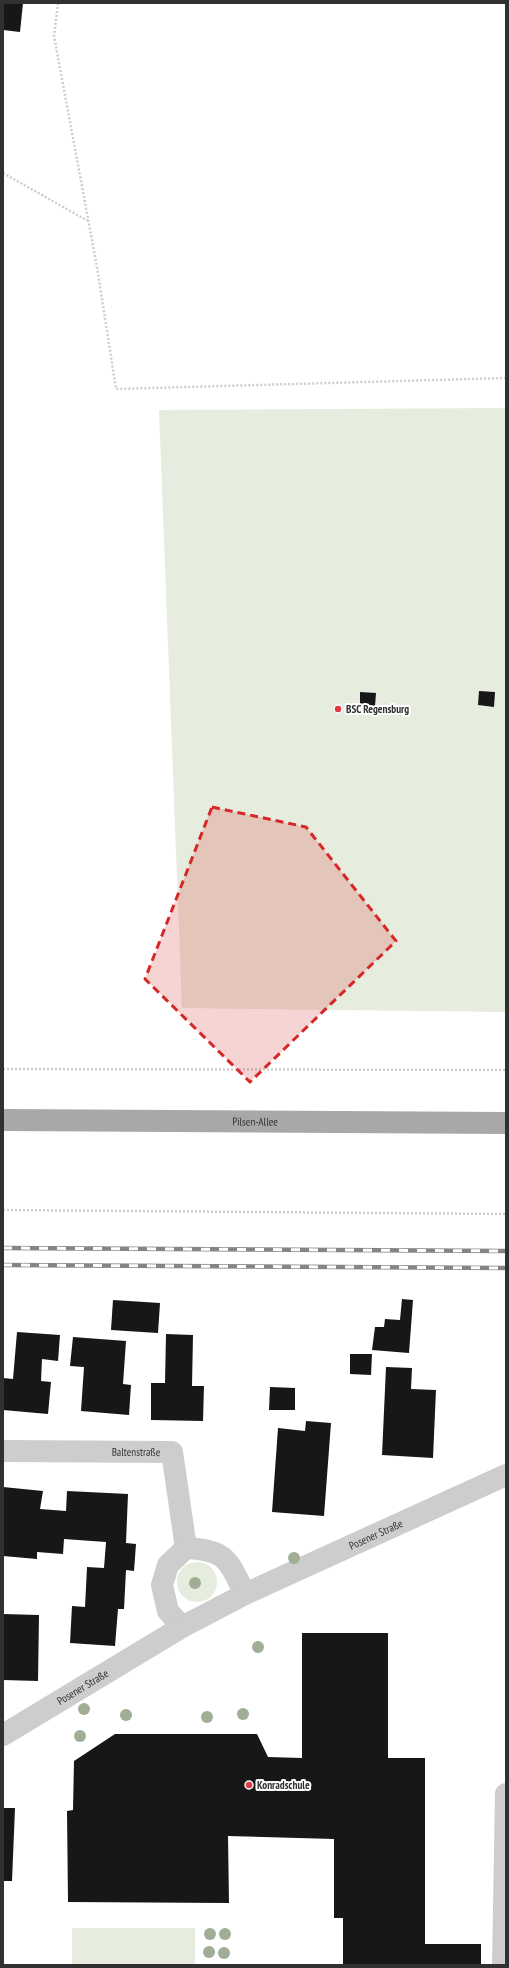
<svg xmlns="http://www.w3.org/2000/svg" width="509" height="1968" viewBox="0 0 509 1968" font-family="'PT Sans Narrow',sans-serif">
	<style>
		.green { fill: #e6eddf }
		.building { fill: #171717 }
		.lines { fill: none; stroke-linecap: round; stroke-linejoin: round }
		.path { stroke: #cdcdcd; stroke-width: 2.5; stroke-dasharray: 2 2; stroke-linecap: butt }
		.street { stroke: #cdcdcd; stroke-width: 22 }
		.primary { stroke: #a8a8a8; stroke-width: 22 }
		.rail-casing { stroke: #858585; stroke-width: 4.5 }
		.rail { stroke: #fff; stroke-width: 3; stroke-dasharray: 9; stroke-linecap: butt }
		.tree { fill: #a0ae95 }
		.marked { fill: #d62828; fill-opacity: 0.2; stroke: #d62828; stroke-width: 3; stroke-dasharray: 8 5; stroke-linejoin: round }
		.poi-dot { fill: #df3b44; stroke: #fff; stroke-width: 1.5 }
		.labels { text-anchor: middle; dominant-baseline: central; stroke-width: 4; stroke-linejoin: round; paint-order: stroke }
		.poi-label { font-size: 11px; font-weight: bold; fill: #303030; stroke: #fff; text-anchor: start }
		.street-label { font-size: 11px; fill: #303030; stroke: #fff }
	</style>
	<rect width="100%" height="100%" fill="#fff"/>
	<g class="green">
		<polygon points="506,408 506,1012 182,1008 159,410"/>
		<circle cx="197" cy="1582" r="20"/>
		<rect x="72" y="1928" width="123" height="37"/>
	</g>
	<g class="building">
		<polygon points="3,3 23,3 20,32 3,30"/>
		<polygon points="479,691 495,692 494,707 478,705"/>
		<polygon points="360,692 376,693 375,706 360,706"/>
		<polygon points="402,1299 413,1300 409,1353 372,1350 375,1327 384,1327 385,1319 400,1320"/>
		<polygon points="113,1300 160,1303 158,1333 111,1330"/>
		<polygon points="17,1332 60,1335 58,1361 42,1359 41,1381 51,1382 48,1414 3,1410 3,1378 13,1379"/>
		<polygon points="166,1334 193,1335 192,1386 204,1386 203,1421 151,1420 151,1383 165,1383"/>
		<polygon points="73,1337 126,1341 123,1384 131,1385 129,1415 81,1411 84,1367 70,1366"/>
		<polygon points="350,1354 372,1354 371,1375 350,1374"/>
		<polygon points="386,1367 412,1368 411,1389 436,1390 433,1458 382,1455"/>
		<polygon points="270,1387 295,1388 295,1410 269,1410"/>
		<polygon points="306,1421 331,1423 324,1516 272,1512 278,1428 305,1431"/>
		<polygon points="3,1487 43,1491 40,1509 66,1511 67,1491 128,1494 126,1543 136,1544 134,1571 126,1570 124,1609 118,1609 115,1646 70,1643 72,1606 85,1607 87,1567 104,1568 106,1542 64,1539 63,1554 37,1552 37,1559 3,1556"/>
		<polygon points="3,1614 39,1615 38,1681 3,1680"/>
		<polygon points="302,1633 388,1633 388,1758 425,1758 425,1944 481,1944 481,1964 343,1965 343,1918 334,1918 334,1839 228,1836 229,1903 68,1902 67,1811 73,1810 74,1761 115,1734 257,1734 268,1757 302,1758"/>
		<polygon points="3,1808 15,1808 12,1881 3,1881"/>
	</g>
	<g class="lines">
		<g class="path">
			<polyline points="58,3 54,36 97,267 116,389 506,378"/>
			<polyline points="3,173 88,221"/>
			<polyline points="3,1069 506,1070"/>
			<polyline points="3,1210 506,1214"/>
		</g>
		<g class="street">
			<path id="s1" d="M3,1451l169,1 14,96"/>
			<path d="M182,1627l-14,-16 -6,-26 6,-20 18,-17c42,2 42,13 59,46"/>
			<path id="s2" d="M3,1735l179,-108 63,-33 261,-119"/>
			<polyline points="503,1965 506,1794"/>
		</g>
		<path class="primary" id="s3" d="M3,1120l503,3"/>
		<g class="rail-casing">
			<g id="rail">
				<polyline points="3,1248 506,1251"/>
				<polyline points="3,1265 506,1268"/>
			</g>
		</g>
		<use href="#rail" class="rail"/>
	</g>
	<g class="tree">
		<circle cx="294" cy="1558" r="6"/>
		<circle cx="195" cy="1583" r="6"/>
		<circle cx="258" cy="1647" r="6"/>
		<circle cx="84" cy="1709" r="6"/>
		<circle cx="243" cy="1714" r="6"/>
		<circle cx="126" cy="1715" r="6"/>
		<circle cx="207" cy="1717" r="6"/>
		<circle cx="80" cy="1736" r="6"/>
		<circle cx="210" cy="1934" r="6"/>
		<circle cx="225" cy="1934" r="6"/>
		<circle cx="209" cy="1952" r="6"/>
		<circle cx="224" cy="1953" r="6"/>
	</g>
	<path class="marked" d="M212,807l94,20 90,114 -146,141 -105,-103z"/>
	<g class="poi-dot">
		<circle cx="338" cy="709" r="4"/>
		<circle cx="249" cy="1785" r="4"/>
	</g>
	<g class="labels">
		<g class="poi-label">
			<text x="346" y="709">BSC Regensburg</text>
			<text x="257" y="1785">Konradschule</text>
		</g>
		<g class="street-label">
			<text stroke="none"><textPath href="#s3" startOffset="252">Pilsen-Allee</textPath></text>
			<text stroke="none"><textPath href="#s1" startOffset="133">Baltenstraße</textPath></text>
			<text stroke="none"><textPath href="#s2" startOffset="424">Posener Straße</textPath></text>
			<text stroke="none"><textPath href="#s2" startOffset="93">Posener Straße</textPath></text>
		</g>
	</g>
	<rect width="509" height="1968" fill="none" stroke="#303030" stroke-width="8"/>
</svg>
